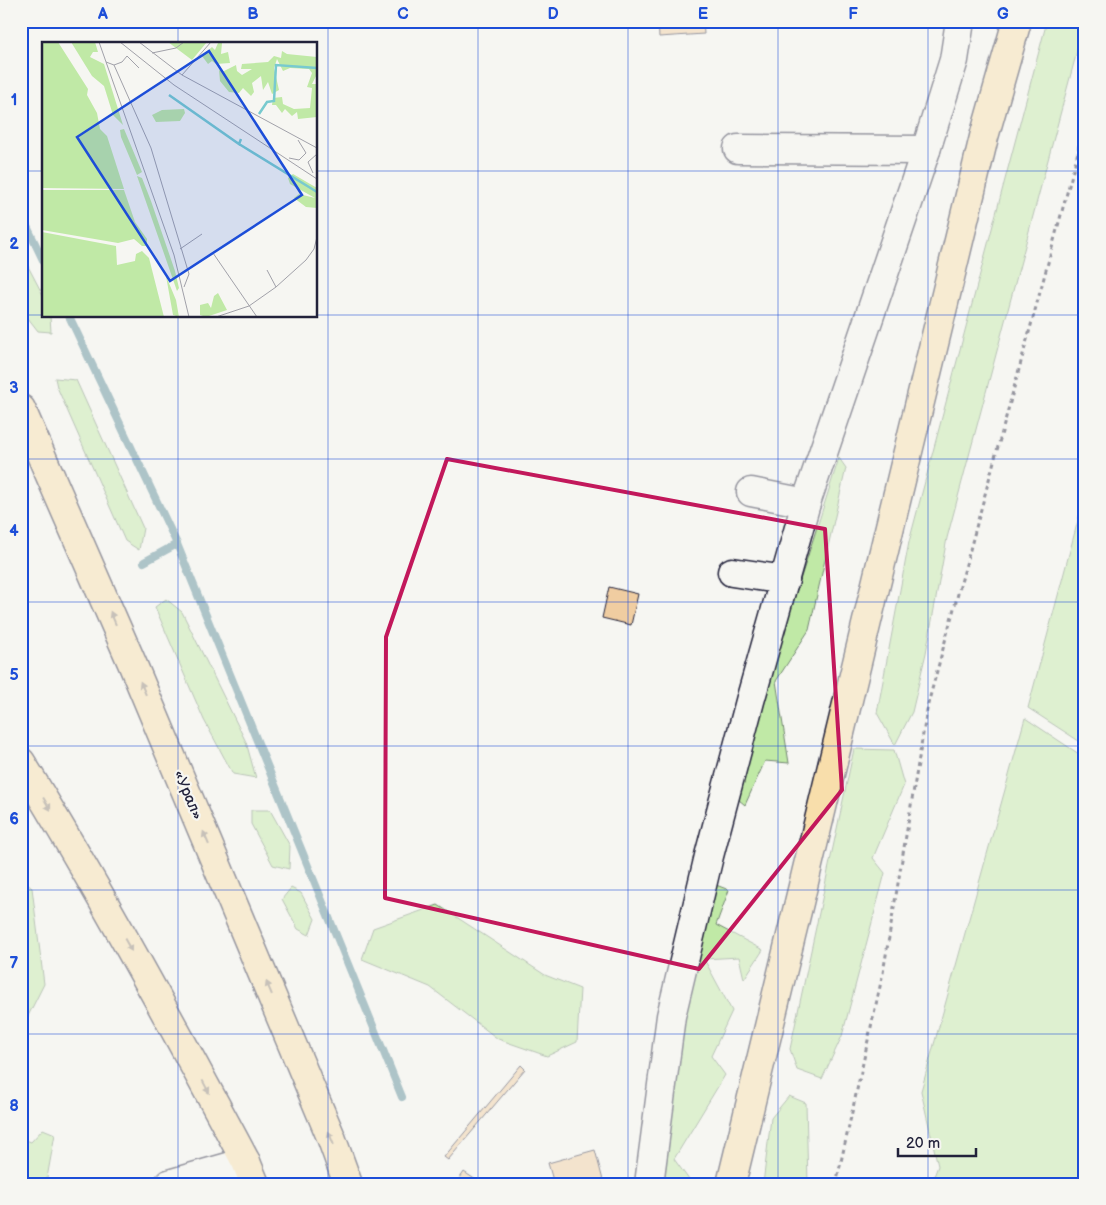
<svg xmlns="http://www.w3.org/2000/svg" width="1106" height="1205" viewBox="0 0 1106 1205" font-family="'Balsamiq Sans',sans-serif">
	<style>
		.green { fill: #c0e9a6; stroke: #718670 }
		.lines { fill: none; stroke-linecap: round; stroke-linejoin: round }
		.stream { stroke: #568794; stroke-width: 8 }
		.building { fill: #f0cda1; stroke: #22223b }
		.minor-casing { stroke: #22223b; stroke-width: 31 }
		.major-casing { stroke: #22223b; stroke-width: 31 }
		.highway-casing { stroke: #22223b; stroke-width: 31 }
		.path { stroke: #22223b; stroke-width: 3; stroke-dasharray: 4 4; stroke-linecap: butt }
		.minor { stroke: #f6f6f2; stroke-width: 28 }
		.major { stroke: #f8deab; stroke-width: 28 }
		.highway { stroke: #f8deab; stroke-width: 28 }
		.oneway { fill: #8d8073 }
		.marked { fill: none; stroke: #c2185b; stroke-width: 4; stroke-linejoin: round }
		.grid { fill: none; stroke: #1d4ed8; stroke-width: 1; stroke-opacity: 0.55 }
		.labels { text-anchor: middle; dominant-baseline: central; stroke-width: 4.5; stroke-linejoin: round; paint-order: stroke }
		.street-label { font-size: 15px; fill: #22223b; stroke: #f6f6f2 }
		.inset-river { fill: none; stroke: #78cacf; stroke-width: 2.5 }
		.inset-road { fill: none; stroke: #a1a1a9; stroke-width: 1 }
		.view { fill: #1d4ed8; fill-opacity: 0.15; stroke: #1d4ed8; stroke-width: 2.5 }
		.inset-edge { fill: none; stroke: #22223b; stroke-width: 2.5 }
		.neatline { fill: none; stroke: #1d4ed8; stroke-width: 2 }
		.grid-label { font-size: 16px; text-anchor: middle; font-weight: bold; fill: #1d4ed8 }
	</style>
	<rect width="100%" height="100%" fill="#f6f6f2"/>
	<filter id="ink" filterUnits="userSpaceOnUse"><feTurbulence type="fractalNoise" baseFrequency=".02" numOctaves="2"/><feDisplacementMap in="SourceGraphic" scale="10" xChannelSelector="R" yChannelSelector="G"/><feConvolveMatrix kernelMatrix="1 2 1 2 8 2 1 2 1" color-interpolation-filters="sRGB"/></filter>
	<g filter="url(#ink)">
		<g class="green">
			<polygon points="1047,21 1083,21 1076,55 947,538 926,653 912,712 895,745 877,713 909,542"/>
			<polygon points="21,253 44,297 44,316 50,316 51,332 38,331 21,309"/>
			<polygon points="55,378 76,380 143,528 139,550 125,541 57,387"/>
			<polygon points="839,458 846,468 809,630 776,681 789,763 765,761 745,805 732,794"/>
			<polygon points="1085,494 1085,745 1028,708"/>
			<polygon points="166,599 182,612 246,742 256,778 233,774 204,720 155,607"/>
			<polygon points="1025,718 1085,758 1085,1184 931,1184 938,1166 921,1091"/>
			<polygon points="854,749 894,750 904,785 873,858 885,873 842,1036 822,1079 797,1070 790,1049"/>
			<polygon points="251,810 270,810 290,846 289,869 273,865 251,824"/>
			<polygon points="21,879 32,888 44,984 21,1030"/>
			<polygon points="711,883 729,890 716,925 763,950 744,979 739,957 704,959 732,1011 711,1056 725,1075 674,1159 692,1184 654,1184 692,922"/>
			<polygon points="291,888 301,893 315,919 309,935 298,929 282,899"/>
			<polygon points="438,905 545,975 580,989 577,1042 547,1056 498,1039 430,987 362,959 373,928"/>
			<polygon points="789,1096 806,1103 808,1184 763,1184 771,1118"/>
			<polygon points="43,1129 55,1134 47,1178 49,1184 21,1184 21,1138 31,1142"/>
		</g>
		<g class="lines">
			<g class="stream">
				<polyline points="21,214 44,262"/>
				<polyline points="69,316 177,544"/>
				<polyline points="144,562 177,544 402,1097"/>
			</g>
		</g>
		<g class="building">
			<polygon points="658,21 703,21 704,34 659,37"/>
			<polygon points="609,587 638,594 631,625 602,618"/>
			<polygon points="521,1065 525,1069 448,1160 444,1157"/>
			<polygon points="595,1150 604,1184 554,1184 548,1163"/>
			<polygon points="464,1172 476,1180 473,1184 456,1184"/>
		</g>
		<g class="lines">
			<g class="minor-casing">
				<g id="minor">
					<polyline points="738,149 926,150"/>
					<polyline points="751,492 806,503"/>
					<polyline points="732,572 785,580"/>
					<polyline points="169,1184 246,1162"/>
					<polyline points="649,1184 671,1016 709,856 750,701 806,503 926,150 954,60 960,21"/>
				</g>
			</g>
			<g class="major-casing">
				<polyline id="major" points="731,1184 984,137 1017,21"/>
			</g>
			<g class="highway-casing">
				<g id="highway">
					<polyline points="21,409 132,663 331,1137 348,1184"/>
					<path d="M21,762c80,131 153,265 225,400l9,22"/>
				</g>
			</g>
			<polyline class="path" points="836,1184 883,973 928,704 1077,156 1085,116"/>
			<use href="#minor" class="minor"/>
			<use href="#major" class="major"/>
			<use href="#highway" class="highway"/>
		</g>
		<defs><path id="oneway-solid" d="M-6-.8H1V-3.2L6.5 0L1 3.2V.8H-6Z" transform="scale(1.25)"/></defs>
		<g class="oneway">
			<use href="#oneway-solid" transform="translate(113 618) rotate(-113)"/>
			<use href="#oneway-solid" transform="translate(143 688) rotate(-113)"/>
			<use href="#oneway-solid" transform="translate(47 804) rotate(59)"/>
			<use href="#oneway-solid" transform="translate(206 838) rotate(-113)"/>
			<use href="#oneway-solid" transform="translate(128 945) rotate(61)"/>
			<use href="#oneway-solid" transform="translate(269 988) rotate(-113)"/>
			<use href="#oneway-solid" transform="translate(206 1087) rotate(62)"/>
			<use href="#oneway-solid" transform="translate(331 1138) rotate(-112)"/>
		</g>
	</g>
	<path d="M0 0H1106V1205H0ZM447,459l378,70 17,261 -143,179 -314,-71 1,-261z" fill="#f6f6f2" fill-opacity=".55" fill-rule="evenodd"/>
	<path class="marked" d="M447,459l378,70 17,261 -143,179 -314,-71 1,-261z"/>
	<path class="grid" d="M178,21v23M328,21v1163M478,21v1163M628,21v1163M778,21v1163M928,21v1163M21,171h23M316,171h769M21,315h23M316,315h769M178,316v868M21,459h1064M21,602h1064M21,746h1064M21,890h1064M21,1034h1064"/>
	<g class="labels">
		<g class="street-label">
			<text transform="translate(188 795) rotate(67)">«Урал»</text>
		</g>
	</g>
	<g transform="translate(42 42)">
		<rect width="275" height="275" fill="#f6f6f2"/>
		<path d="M0,0h16l30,47 -1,6 10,18 3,16 7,7 17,53 -82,-1zM29,0h24l3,10h-5l-3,5 14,7 19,61 -10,-10 -9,-29 -12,-10zM126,0h39l-15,18zM176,1h4l-1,11 7,-2 2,11 -14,1 -4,-3 -4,3 -6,-8 10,-9 3,3zM240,9l5,3 30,3v17l-5,10h5v33l-19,2 -1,-7 -5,4 -7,-7 -3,4 -6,-8h-4l1,-7 9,-1 1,7 11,5 16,-1 2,-20 -5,-1 5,-14 -3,-4 -19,-1 -7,3 -6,-12 -3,9 5,22 -7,4 -4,-12 -5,8 -2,-14 -9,7 2,9 -3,4 -8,-8 -4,5 -10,-1 -9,-11 -1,-11 3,2 14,-7 1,6 5,4 10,-6h-11l1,-5 26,-2 6,-6 7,2zM142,67l1,4 -5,8 -24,1 -4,-7 10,-5zM82,87l18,43 -5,3 -16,-38 -1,-7zM251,132l24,14v20l-11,-1 -12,-9 5,-4 16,4 -25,-14 -2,-6zM95,134l5,2 9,23 24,70 4,17 -2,3zM0,148h82l11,32 12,17v7h-5l-8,-7 -16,4 -76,-13zM0,190l74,14 1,19 18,-4 1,-7 6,-3 7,7 15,59h-122zM124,234l10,24 3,17 -6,-2zM176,251l9,17 -21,7 -6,-2v-10l8,-2 3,5 3,-12z" fill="#c0e9a6"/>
		<path class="inset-river" d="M127,53l70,49 2,-5M217,72l8,-12 7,-1 2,-36 41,3M197,102l78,48"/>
		<path class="inset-road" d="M57,0l75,213 15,62M78,0l54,43 143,94M97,0l43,33 135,73M110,11l24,-5 8,-6M64,20l8,3 37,83 38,126 -5,13M72,23l8,-3 5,-6 12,12M140,33l29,-33M247,116l10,2 7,-7 -8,-13M271,131l-5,-11 9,-8M138,207l22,-15M171,211l44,64M225,228l9,17M174,275l33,-11 27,-19 30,-27 8,-11 3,-12"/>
		<path class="view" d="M167,9l93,144 -132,86 -93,-144z"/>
		<rect width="275" height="275" class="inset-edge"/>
	</g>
	<rect width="1106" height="1205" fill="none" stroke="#f6f6f2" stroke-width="55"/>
	<path d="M898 1148v8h78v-8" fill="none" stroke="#22223b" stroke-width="2.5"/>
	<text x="906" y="1148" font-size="15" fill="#22223b" stroke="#f6f6f2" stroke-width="4" paint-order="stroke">20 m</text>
	<rect x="28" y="28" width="1050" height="1150" class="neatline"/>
	<g class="grid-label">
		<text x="103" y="19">A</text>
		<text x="253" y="19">B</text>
		<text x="403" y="19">C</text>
		<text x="553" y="19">D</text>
		<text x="703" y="19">E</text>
		<text x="853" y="19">F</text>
		<text x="1003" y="19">G</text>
		<text x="14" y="105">1</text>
		<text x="14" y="249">2</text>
		<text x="14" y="393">3</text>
		<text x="14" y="536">4</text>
		<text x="14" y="680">5</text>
		<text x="14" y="824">6</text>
		<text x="14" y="968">7</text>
		<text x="14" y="1111">8</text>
	</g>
</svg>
